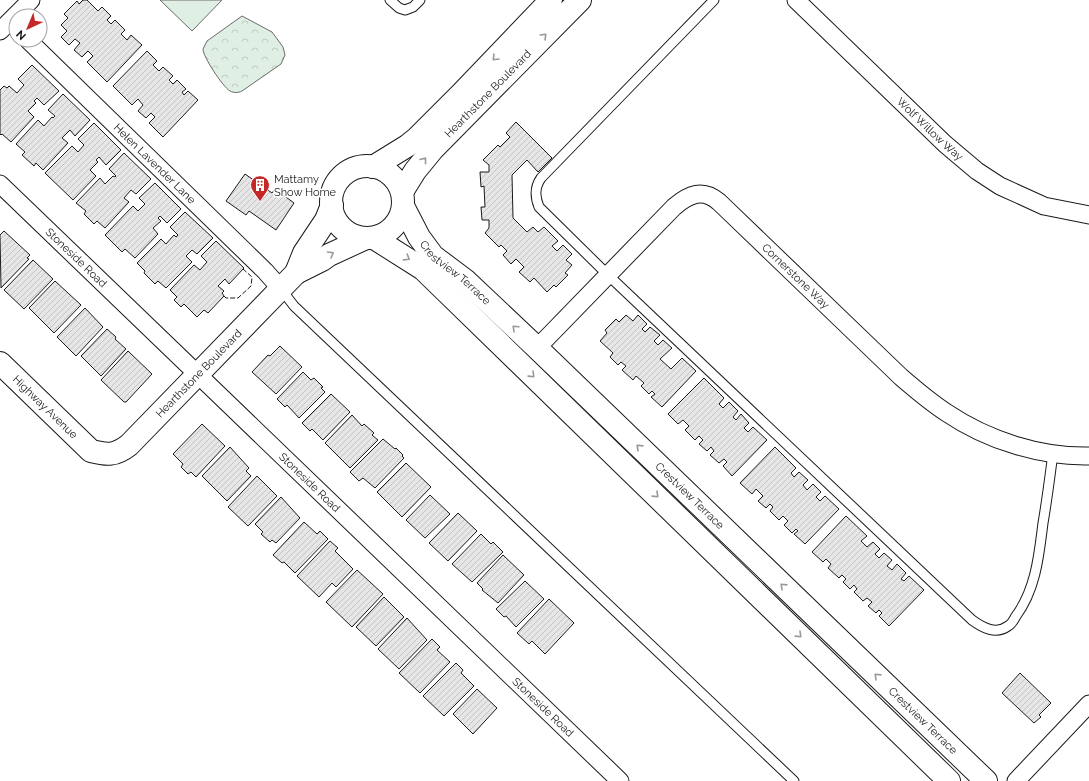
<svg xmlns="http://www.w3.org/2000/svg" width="1089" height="781" viewBox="0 0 1089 781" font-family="Raleway,sans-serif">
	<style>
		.grass { fill: #e0efe3; stroke: #6a6a6a }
		.park { fill: url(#park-crowns); stroke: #6a6a6a }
		.building { fill: url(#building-hatch); stroke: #1a1a1a }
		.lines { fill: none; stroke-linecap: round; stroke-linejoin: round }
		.service-casing { stroke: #1a1a1a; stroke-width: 11 }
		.minor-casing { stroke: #1a1a1a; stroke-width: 19 }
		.tertiary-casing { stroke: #1a1a1a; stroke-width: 24 }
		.service { stroke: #fff; stroke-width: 9 }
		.minor { stroke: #fff; stroke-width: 17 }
		.tertiary { stroke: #fff; stroke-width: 22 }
		.fence { stroke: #1a1a1a; stroke-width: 1; stroke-dasharray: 5 2; stroke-linecap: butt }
		.oneway { stroke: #989898 }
		.labels { text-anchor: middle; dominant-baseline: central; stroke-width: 3; stroke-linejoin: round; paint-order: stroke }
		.street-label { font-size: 11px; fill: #1a1a1a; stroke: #fff }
		.poi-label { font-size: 11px; fill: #1a1a1a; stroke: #fff; text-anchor: start }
	</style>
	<defs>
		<pattern id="park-crowns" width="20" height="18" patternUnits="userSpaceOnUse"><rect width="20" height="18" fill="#e0efe3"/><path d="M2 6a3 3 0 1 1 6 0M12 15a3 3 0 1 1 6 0" fill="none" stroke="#c0ccc2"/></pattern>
		<pattern id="building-hatch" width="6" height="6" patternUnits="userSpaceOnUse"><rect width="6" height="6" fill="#e6e6e6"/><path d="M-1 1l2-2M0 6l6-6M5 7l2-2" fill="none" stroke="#c5c5c5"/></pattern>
	</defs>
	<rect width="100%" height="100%" fill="#fff"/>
	<polygon class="grass" points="160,0 222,0 192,31"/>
	<path class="park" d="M242,16l30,16 11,15 2,8 -4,9 -39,27c-4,2 -8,2 -12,0 -7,-4 -27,-34 -27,-42l4,-8z"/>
	<g class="building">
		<polygon points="83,0 87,0 98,11 102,7 111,16 107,20 111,24 115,20 125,30 121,34 127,40 131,35 142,45 107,82 87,62 93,56 88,51 82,57 74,50 80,43 75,39 69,45 61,37 67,31 61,25 68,18 64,14 77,1 79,4"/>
		<polygon points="147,51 157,61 153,65 159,71 163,67 173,76 169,80 173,84 177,80 186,89 182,92 184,95 188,91 198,100 163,137 149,123 155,117 151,113 146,118 138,111 143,105 138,99 132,105 113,86"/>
		<polygon points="32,65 59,91 44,105 37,98 34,101 36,103 28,111 34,117 11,142 2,134 1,135 0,134 0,90 4,86 7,88 9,86 17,93 24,85 18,79"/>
		<polygon points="63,94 90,120 75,136 70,130 62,138 68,143 43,170 36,163 34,166 22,155 25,152 16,144 38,120 44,126 52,117 53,118 55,116 48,110"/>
		<polygon points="516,122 552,158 538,172 527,160 512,175 513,218 527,232 533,227 538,232 544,227 558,241 552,246 557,251 563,245 572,254 566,260 572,265 565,273 568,275 556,287 554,285 547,292 534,278 530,282 519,272 524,267 516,259 511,264 503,255 507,251 501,245 499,247 485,233 489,228 489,220 482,220 481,207 485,207 484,186 481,187 480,172 489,172 489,165 483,160 498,145 500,147 510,137 506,133"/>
		<polygon points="94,123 121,150 106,165 99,157 96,160 98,162 90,170 96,176 73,200 45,173 72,146 78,152 84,145 78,139"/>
		<polygon points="124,153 151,179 136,194 131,190 124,198 129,202 105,228 97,221 94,224 84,214 86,211 76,203 100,178 105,184 113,176 115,177 116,176 109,169"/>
		<polygon points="245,174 272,193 275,189 294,203 276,230 249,211 246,215 226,201"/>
		<polygon points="155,183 181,209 167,223 160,216 158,218 161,221 153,228 158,234 135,258 125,249 122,252 105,235 133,206 138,211 145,204 139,198"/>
		<polygon points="185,212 213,238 197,254 192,250 186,256 192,262 166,288 158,281 155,284 144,273 145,271 137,263 161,239 166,244 174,235 176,237 178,235 170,227"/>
		<polygon points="4,231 30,255 27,258 29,259 1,288 0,235"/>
		<polygon points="216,241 244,268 229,284 225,279 218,286 224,291 222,293 224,296 208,313 204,310 197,317 184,304 181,307 174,300 177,297 170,290 194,265 200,270 207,262 201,256"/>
		<polygon points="33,260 53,279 24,309 4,290"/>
		<polygon points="55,281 81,305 54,333 29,308"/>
		<polygon points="85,308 103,327 76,356 57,337"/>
		<polygon points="626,315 633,321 638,315 647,324 642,329 645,332 650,327 660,335 654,341 658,345 663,340 672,348 660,359 671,369 682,358 696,371 662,407 651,397 655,394 652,391 649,394 641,386 644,383 636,376 633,380 622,370 626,366 621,362 618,365 610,357 613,353 600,341 607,333 605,330 616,319 619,322"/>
		<polygon points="107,329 116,337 115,339 126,349 101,376 81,356"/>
		<polygon points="280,346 302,367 276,394 252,372 268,355 270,356"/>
		<polygon points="128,351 152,374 126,402 124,402 101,380"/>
		<polygon points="303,372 311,380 314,378 323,387 321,388 325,392 299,418 287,405 285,407 277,399"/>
		<polygon points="704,378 724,398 719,404 723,408 729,402 738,411 733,417 736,420 741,414 749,423 744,428 748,432 753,427 767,440 732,476 723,466 727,462 724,459 719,463 710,455 714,451 711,447 707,451 699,444 703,440 699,436 695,440 685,430 689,426 683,420 678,424 668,414"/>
		<polygon points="331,394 350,412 323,440 312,429 310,431 302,423"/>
		<polygon points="352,415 362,426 364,424 374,433 372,435 378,440 350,468 325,443"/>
		<polygon points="202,424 225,446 196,477 191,472 188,474 181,467 183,464 173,454"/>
		<polygon points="383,439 395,449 396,448 403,455 402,456 404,458 375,488 363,478 359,481 350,472"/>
		<polygon points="230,447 249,468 246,471 251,476 227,501 202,476"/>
		<polygon points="775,447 796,468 791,473 794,477 799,472 808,480 803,485 807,490 813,484 821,492 816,497 820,501 825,496 839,509 805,544 794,534 798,531 796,529 792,533 784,525 788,521 783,516 779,520 770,511 773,507 770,504 766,508 758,501 763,496 756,489 752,494 740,483"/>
		<polygon points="406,463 431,487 402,517 377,492"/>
		<polygon points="257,476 277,496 248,526 228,507"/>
		<polygon points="430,495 450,514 425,538 406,520"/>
		<polygon points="281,497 300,518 276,543 272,540 270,542 261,534 263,532 255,524"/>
		<polygon points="458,513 477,531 448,561 429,543"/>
		<polygon points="846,516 867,536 861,541 867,547 873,542 880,549 875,554 879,558 884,553 892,560 887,566 892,570 897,564 906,573 901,579 904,581 909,576 924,590 889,626 879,616 882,613 879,610 876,613 868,606 872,602 867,598 863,601 854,592 857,589 854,585 850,589 843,582 846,579 842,575 839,578 828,568 831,564 826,559 823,562 812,552"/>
		<polygon points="304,522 317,534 320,531 328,539 295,573 284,562 282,563 273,555"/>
		<polygon points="481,534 491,544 493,542 503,552 472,582 452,564"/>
		<polygon points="330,541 338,548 335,551 353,569 336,587 332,583 319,597 297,576"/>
		<polygon points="503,555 524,575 498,603 482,590 483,589 477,583"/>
		<polygon points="357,570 383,594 352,627 326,602"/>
		<polygon points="525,581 544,599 516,627 506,616 504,617 496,609"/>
		<polygon points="384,597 404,617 376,646 356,627"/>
		<polygon points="549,599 574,623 545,654 532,641 529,644 517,633"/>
		<polygon points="407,618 427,640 399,669 378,649"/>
		<polygon points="432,639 440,647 437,650 450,662 420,693 399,673"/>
		<polygon points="456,663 463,670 461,673 474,686 444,716 423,696"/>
		<polygon points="1020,673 1051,703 1039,715 1041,717 1034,723 1002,693"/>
		<polygon points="477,689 497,708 473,734 453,714"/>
	</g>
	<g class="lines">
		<g class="service-casing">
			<g id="service">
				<polyline points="390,0 399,8 405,10 413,7 420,0"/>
				<path d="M714,0l-173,178c-7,10 -6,19 -2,29l69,68 364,345c11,8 24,15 36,6 4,-2 6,-7 8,-10 20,-27 23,-61 27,-93 4,-23 7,-47 10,-70"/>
				<polyline points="281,289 294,306 794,781"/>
			</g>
		</g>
		<g class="minor-casing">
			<g id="minor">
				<path id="s1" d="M796,0l149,144 32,27 23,15 44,20 45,9"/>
				<polyline points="0,31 31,0"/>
				<path id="s2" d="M28,40l237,231 16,18"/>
				<path id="s3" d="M0,184l620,597"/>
				<path id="s4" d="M537,348l137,-141c15,-13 29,-19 45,-5l182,175c15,13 29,25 46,36 40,27 93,44 142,43"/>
				<polyline points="1016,781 1089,704"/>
			</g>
		</g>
		<g class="tertiary-casing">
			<g id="tertiary">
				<circle cx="367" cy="202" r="36"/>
				<polyline points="373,167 407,146 417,138 462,93 551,0"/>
				<path id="s5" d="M402,192l13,-21 18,-22 147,-149"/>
				<path id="s6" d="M403,206l16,31 14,19 32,24 72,68 449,433"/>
				<polyline points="374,238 423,269 949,781"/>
				<polyline points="296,273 304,253 326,220 332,205"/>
				<path id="s7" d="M0,363l91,88c16,4 24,5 38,-6l167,-172 26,-13 7,-5 37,-17"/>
			</g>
		</g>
		<use href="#service" class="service"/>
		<use href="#minor" class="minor"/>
		<use href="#tertiary" class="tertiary"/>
		<polyline class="fence" points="224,296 226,298 238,298 251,286 252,277 243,269"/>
	</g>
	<defs><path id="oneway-chevron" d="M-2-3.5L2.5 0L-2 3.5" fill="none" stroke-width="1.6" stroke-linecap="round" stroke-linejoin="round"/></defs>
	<g class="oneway">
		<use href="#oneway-chevron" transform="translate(544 36) rotate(-45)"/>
		<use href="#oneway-chevron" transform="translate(495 58) rotate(134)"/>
		<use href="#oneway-chevron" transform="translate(424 160) rotate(-52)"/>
		<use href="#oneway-chevron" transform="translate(331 254) rotate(-31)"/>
		<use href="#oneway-chevron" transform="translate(407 258) rotate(32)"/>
		<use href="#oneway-chevron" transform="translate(515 328) rotate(-137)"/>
		<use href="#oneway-chevron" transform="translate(532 375) rotate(44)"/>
		<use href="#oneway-chevron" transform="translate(639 447) rotate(-136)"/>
		<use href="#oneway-chevron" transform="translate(656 495) rotate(44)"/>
		<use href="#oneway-chevron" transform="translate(783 586) rotate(-136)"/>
		<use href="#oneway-chevron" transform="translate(799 635) rotate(44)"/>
		<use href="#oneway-chevron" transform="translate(877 676) rotate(-136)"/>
	</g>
	<defs>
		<g id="building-pin" transform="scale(1)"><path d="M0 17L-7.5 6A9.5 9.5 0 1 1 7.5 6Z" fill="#c62828" stroke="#fff"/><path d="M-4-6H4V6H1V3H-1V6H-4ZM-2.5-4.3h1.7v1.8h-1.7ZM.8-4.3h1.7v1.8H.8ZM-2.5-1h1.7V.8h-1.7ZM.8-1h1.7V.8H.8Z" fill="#fff"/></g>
	</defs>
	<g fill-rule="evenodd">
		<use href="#building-pin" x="260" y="185"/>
	</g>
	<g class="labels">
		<g class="street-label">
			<text stroke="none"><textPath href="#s5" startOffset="131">Hearthstone Boulevard</textPath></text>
			<text stroke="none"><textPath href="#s1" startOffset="186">Wolf Willow Way</textPath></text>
			<text stroke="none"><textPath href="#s2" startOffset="177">Helen Lavender Lane</textPath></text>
			<text stroke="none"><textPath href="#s3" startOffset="106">Stoneside Road</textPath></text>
			<text stroke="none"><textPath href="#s6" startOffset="86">Crestview Terrace</textPath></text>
			<text stroke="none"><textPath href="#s4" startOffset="354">Cornerstone Way</textPath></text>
			<text stroke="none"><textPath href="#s7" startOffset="267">Hearthstone Boulevard</textPath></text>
			<text stroke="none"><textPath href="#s7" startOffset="63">Highway Avenue</textPath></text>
			<text stroke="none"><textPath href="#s3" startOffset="430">Stoneside Road</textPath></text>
			<text stroke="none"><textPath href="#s6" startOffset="410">Crestview Terrace</textPath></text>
			<text stroke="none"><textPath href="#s3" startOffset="754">Stoneside Road</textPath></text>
			<text stroke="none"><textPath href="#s6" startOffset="734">Crestview Terrace</textPath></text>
		</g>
		<g class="poi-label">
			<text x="274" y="179">Mattamy<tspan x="274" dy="13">Show Home</tspan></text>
		</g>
	</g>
	<g transform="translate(28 28) rotate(224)"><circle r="19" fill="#ffffff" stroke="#a3a3a3"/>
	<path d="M0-3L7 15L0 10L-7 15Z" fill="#c62828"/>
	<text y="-6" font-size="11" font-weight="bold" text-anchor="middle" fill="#1a1a1a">N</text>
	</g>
</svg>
